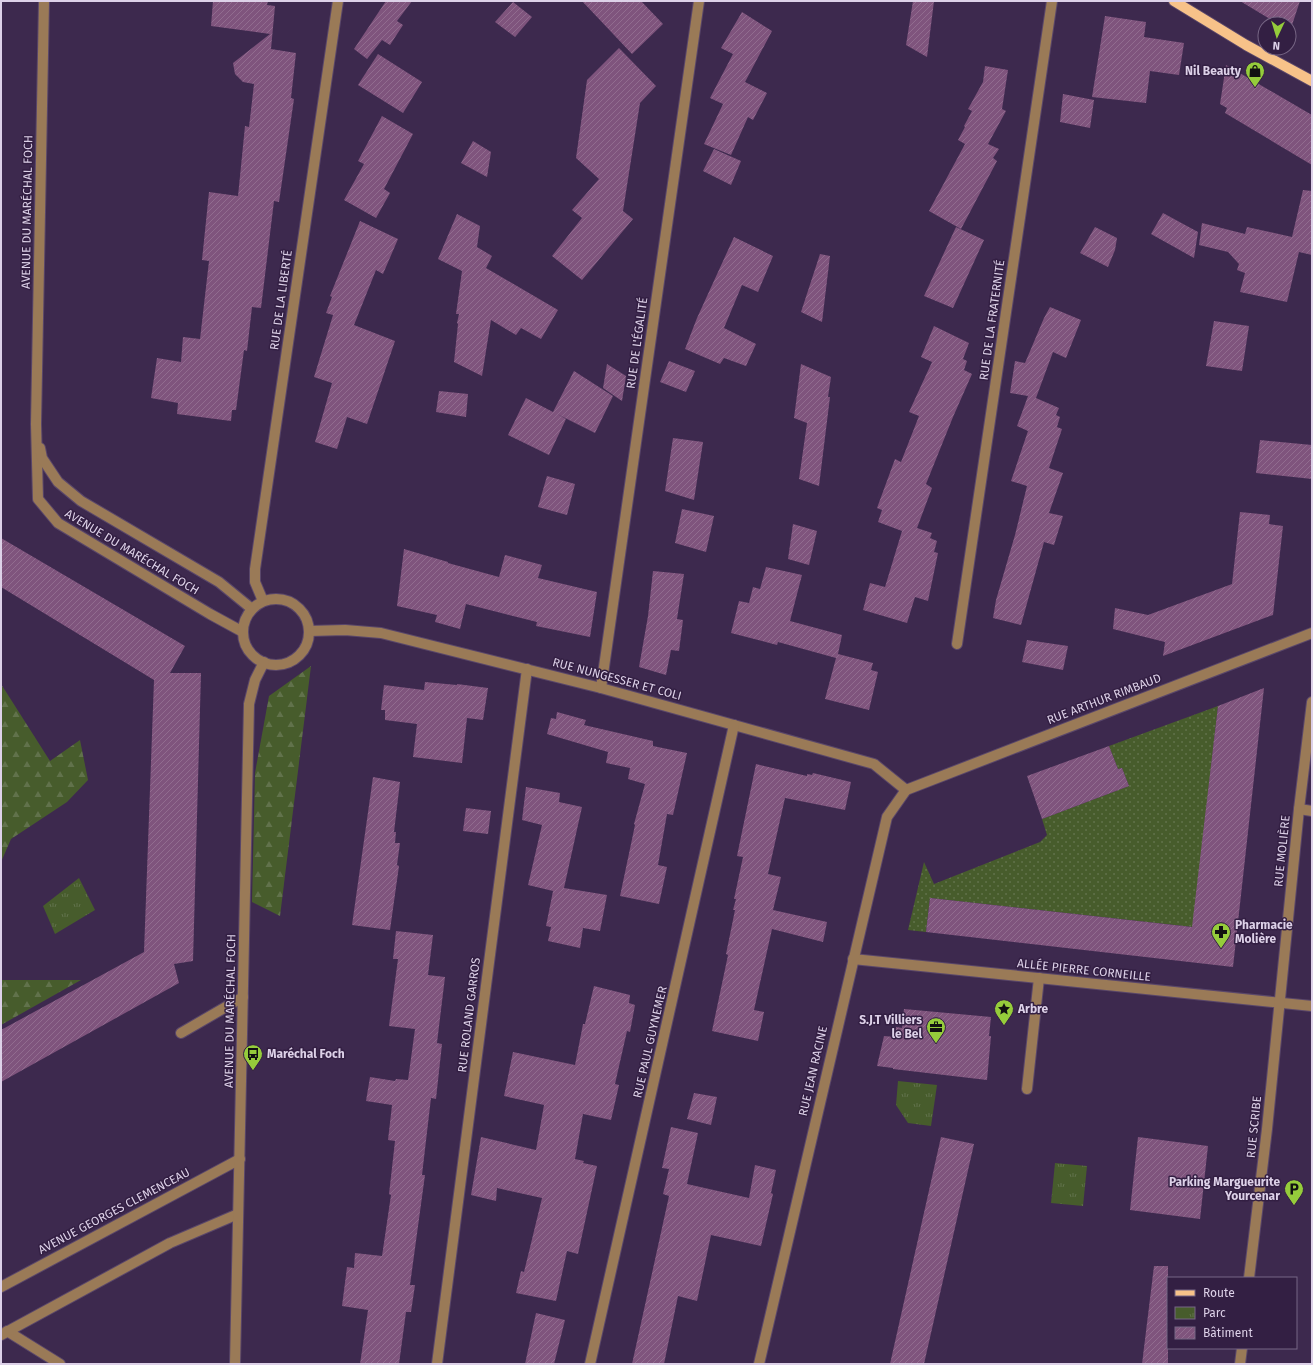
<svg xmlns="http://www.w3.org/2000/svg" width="1313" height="1365" viewBox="0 0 1313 1365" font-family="'Fira Sans',sans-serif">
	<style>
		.grass { fill: url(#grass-dots) }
		.forest { fill: url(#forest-firs) }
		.park { fill: url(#park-tufts) }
		.building { fill: url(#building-hatch) }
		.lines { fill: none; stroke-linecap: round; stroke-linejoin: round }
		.minor-casing { stroke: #5a476a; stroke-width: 12 }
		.major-casing { stroke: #5a476a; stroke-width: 12 }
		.minor { stroke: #9a7a57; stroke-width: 10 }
		.major { stroke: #f7c289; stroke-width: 10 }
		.labels { text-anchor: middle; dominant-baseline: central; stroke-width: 3; stroke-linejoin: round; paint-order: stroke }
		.poi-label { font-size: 12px; font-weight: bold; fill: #ddd1e8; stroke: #331f43; text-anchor: end }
		.street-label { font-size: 12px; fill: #ddd1e8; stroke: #331f43 }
	</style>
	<defs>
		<pattern id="grass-dots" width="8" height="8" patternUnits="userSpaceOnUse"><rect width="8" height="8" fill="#475c2c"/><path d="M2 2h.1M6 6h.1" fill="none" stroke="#61724b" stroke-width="1.8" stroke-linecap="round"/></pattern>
		<pattern id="forest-firs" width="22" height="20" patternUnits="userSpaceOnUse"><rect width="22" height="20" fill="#475c2c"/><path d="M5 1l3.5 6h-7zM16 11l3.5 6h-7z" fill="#61724b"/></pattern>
		<pattern id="park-tufts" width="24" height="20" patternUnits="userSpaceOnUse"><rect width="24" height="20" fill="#475c2c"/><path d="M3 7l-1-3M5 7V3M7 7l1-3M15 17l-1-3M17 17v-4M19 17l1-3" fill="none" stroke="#61724b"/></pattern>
		<pattern id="building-hatch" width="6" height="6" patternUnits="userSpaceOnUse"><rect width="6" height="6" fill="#7f547d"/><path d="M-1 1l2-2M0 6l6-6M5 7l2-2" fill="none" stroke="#916c8f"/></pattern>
	</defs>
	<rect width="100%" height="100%" fill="#3d294e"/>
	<polygon class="grass" points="1218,706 1193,927 930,898 926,932 908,930 924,862 934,884 1040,842 1047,835 1042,819 1129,786 1122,768 1118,769 1109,746"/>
	<g class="forest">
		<polygon points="311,666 280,916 252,902 255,773 269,696"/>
		<polygon points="1,684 50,761 80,740 88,780 67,802 11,839 1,862"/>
		<polygon points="1,980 81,980 1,1025"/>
	</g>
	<g class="park">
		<polygon points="79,878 95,910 55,934 43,906"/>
		<polygon points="898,1081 937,1085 931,1126 908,1123 896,1105"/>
		<polygon points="1055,1163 1087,1166 1083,1206 1051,1203"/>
	</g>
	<g class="building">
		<polygon points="213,1 268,1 267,5 275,6 271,49 296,53 291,98 294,99 279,202 274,201 261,308 252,307 247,351 244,350 236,410 232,410 231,421 177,414 178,403 151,398 157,358 181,362 183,337 200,339 209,261 202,260 209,192 238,196 245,126 249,127 254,84 243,82 235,74 233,63 270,34 211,26"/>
		<polygon points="386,1 412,1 397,21 403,25 390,45 382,40 367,59 354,49"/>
		<polygon points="582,1 641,1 663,24 632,54"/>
		<polygon points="913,1 934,1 927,57 906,45"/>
		<polygon points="1240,1 1300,1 1290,31 1289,31 1289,24 1278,24"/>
		<polygon points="513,2 532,17 515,37 495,22"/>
		<polygon points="742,12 772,31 745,82 767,93 753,120 748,117 731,155 704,144 723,104 710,98 733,54 721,48"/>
		<polygon points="1105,16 1146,22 1144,37 1184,43 1179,75 1150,71 1146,103 1092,97"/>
		<polygon points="619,48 656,86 640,103 623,211 633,219 582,280 552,256 582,218 572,210 599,179 576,158 587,80"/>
		<polygon points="378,54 422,82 403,113 358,85"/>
		<polygon points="1226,65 1312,115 1312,165 1225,113 1227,108 1220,104"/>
		<polygon points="985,66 1008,70 1002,109 1006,111 988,144 999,149 993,158 997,161 961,229 929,211 965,144 958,140 965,127 964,126 972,111 968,109 983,82"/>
		<polygon points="1063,94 1094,100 1090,128 1060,122"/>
		<polygon points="382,116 413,134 384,189 390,193 376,218 344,200 364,164 358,161"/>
		<polygon points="473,141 491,152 487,177 461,163"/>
		<polygon points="714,149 741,161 731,185 703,171"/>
		<polygon points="1303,190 1312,191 1312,255 1299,252 1287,302 1240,292 1245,273 1237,270 1239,264 1228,252 1199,245 1202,223 1245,234 1247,227 1292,237"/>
		<polygon points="1163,213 1198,232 1194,258 1151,234"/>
		<polygon points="457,214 480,226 477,247 492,256 486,268 558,310 541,339 521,328 516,335 491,320 482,376 454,362 458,324 457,323 459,314 456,314 462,271 438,259"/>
		<polygon points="360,221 398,239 383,274 376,270 354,325 395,341 367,424 347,417 337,449 315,442 332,383 314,377 333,315 326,313 332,297 330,296"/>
		<polygon points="956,227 984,240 953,308 924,296"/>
		<polygon points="1095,227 1117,238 1115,250 1108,267 1080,253"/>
		<polygon points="734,237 773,256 758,292 742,285 724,328 756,344 746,366 724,358 720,364 685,349 697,318"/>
		<polygon points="820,254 830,256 822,322 801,312"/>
		<polygon points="1050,307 1081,320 1066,358 1053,352 1036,398 1059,408 1056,415 1060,417 1057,427 1062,429 1049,468 1063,473 1049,513 1063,516 1054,545 1044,542 1021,625 993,618 996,600 1015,535 1027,486 1011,481 1028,431 1017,426 1028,396 1010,393 1015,361 1025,363 1044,318"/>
		<polygon points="1214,321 1249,326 1242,371 1206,366"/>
		<polygon points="934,326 969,343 963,359 967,361 964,370 972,374 953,417 926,484 932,488 917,528 932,533 930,538 937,541 934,552 938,553 928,601 915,597 907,623 863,610 870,583 885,587 902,531 878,522 882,510 877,508 895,459 901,462 919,416 909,412 932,362 921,357"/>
		<polygon points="669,361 695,371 686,392 660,382"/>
		<polygon points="607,364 626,376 622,401 603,388"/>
		<polygon points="801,364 831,377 828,397 830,397 819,486 799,479 807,423 794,418"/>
		<polygon points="574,371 613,396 595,433 557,414 566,419 549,455 508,435 526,398 553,412"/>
		<polygon points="439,391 468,394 466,417 436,412"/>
		<polygon points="673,438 703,442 694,500 665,491"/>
		<polygon points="1260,440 1312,445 1312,479 1256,473"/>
		<polygon points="547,476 575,484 567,515 538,507"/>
		<polygon points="682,509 714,516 706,552 675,543"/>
		<polygon points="1240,512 1270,515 1269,524 1283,526 1273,615 1163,656 1165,642 1113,629 1115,608 1148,615 1232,584"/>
		<polygon points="793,524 817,531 809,565 788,559"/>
		<polygon points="1,538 185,646 170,673 201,673 193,961 174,964 179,983 1,1082 1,1030 144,952 154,680 1,587"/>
		<polygon points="404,549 448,562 448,563 499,577 505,555 542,565 538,578 597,592 590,637 536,626 537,622 466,604 460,629 435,622 437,615 397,606"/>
		<polygon points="766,567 802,575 790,621 842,635 838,654 873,663 871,670 878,672 869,710 825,699 836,658 778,642 777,645 731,633 739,601 749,603 753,587 760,589"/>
		<polygon points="653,571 684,574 677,619 683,620 679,651 671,650 666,675 639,667 648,616"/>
		<polygon points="1027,640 1068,646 1063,670 1022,662"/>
		<polygon points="425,682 457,685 457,684 488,688 483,720 467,718 462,763 413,757 417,724 385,720 385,710 381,710 384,685 424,690"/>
		<polygon points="1264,688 1233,967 926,932 930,898 1192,927 1218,706"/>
		<polygon points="557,712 586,720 584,725 653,741 653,746 687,753 673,815 667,814 658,865 667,867 659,904 620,896 635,825 634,824 645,784 628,779 630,768 606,763 608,752 547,734 551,718 556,719"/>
		<polygon points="1109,746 1118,769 1122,768 1129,786 1042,819 1027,776"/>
		<polygon points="756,764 807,776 807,774 812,775 813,773 851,782 845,810 785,798 768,874 781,877 773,910 827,922 823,942 772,929 754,1010 764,1012 758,1041 712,1031 728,955 726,954 735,910 733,910 736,899 734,899 743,857 737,856"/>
		<polygon points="373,777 400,782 394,832 396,832 395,843 400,843 397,865 399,866 390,930 352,925"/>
		<polygon points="526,787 560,793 559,802 582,807 564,888 607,895 600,931 583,928 580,948 548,941 551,927 546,926 553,891 528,885 542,825 522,820"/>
		<polygon points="466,808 491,811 488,834 463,831"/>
		<polygon points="396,931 433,935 428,975 445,977 437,1043 442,1044 436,1099 431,1098 422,1175 425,1175 410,1285 415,1285 411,1312 406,1312 399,1364 360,1364 368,1310 342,1306 347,1267 354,1268 355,1253 382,1256 391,1195 389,1194 395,1141 388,1140 392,1105 366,1101 370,1077 395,1081 396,1079 408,1080 415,1029 389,1026 398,959 393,959"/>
		<polygon points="594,986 630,995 629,1003 635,1005 630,1032 627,1031 615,1084 619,1085 611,1120 583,1114 575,1159 584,1161 583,1163 597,1166 578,1254 567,1251 556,1301 516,1293 521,1271 524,1272 542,1198 497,1188 496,1201 471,1195 481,1137 536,1150 544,1105 504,1096 513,1052 575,1065 583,1024 585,1024"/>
		<polygon points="904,1009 991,1017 989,1036 991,1036 987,1080 893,1069 893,1068 877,1066 884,1036 895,1037 896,1027 902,1028"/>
		<polygon points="694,1093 717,1097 711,1125 687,1119"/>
		<polygon points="671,1127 698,1133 687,1184 749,1198 755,1165 776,1170 771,1193 773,1194 761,1246 711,1235 697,1301 678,1296 664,1364 632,1364 669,1196 663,1194 669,1169 662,1168"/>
		<polygon points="941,1137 974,1144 924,1364 890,1364"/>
		<polygon points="1138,1137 1208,1146 1200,1219 1130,1210"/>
		<polygon points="1154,1266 1168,1266 1168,1364 1142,1364"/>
		<polygon points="536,1313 565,1320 554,1364 525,1364"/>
	</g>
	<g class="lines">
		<g class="minor-casing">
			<g id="minor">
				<polyline points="44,1 36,424 38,499 58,523 210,614 243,632"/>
				<polyline points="40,448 42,458 58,482 81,501 219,582 252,609"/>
				<circle cx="276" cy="632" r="33"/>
				<polyline points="263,601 255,582 255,569 338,1"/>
				<polyline points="309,631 345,630 381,633 601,688 874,764 906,790"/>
				<polyline points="957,644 1052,1"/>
				<polyline points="601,688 699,1"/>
				<polyline points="906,790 1312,633"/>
				<polyline points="1299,809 1312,811"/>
				<polyline points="853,959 1312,1006"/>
				<polyline points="181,1033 243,997"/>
				<polyline points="1027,1089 1039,978"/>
				<polyline points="1249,1278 1267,1129 1299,809 1312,702"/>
				<polyline points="1,1287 240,1159"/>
				<polyline points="7,1331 60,1364"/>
				<polyline points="1,1335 170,1243 238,1214"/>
				<polyline points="235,1364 249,704 255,680 264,662"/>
				<polyline points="437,1364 527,669"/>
				<polyline points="590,1364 734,725"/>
				<polyline points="759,1364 887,817 906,790"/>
				<polyline points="1240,1364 1242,1348"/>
			</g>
		</g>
		<g class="major-casing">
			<polyline id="major" points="1174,1 1246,45 1312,81"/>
		</g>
		<use href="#minor" class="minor"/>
		<use href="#major" class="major"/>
	</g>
	<defs>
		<g id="shop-pin" transform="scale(1)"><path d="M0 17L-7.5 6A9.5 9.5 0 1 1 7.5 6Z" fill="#95cc3b" stroke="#331f43"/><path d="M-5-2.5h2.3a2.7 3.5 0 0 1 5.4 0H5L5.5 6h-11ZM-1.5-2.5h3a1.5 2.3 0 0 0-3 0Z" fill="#111"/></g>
		<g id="pharmacy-pin" transform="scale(1)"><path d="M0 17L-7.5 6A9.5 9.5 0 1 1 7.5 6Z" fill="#95cc3b" stroke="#331f43"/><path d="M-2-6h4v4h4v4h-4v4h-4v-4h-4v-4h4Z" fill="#111"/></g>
		<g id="sight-pin" transform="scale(1)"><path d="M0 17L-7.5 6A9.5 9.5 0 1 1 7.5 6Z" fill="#95cc3b" stroke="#331f43"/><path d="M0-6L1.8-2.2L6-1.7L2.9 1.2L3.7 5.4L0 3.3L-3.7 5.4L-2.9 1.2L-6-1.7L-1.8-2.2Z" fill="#111"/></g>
		<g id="office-pin" transform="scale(1)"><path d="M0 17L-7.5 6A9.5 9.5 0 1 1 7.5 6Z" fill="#95cc3b" stroke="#331f43"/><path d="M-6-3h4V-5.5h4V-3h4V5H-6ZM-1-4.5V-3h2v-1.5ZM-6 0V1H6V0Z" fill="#111"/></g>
		<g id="bus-pin" transform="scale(1)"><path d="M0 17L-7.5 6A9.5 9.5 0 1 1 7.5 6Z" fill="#95cc3b" stroke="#331f43"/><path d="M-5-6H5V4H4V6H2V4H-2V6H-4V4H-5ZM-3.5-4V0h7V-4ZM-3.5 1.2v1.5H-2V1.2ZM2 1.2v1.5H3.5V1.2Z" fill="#111"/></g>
		<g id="parking-pin" transform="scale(1)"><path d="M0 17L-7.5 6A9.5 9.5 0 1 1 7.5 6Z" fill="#95cc3b" stroke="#331f43"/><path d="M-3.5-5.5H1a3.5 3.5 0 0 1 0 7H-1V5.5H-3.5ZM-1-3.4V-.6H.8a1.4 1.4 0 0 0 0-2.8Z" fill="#111"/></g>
	</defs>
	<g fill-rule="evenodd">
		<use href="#shop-pin" x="1255" y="71"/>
		<use href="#pharmacy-pin" x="1221" y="932"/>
		<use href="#sight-pin" x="1004" y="1009"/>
		<use href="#office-pin" x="936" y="1027"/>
		<use href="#bus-pin" x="253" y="1054"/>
		<use href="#parking-pin" x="1294" y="1189"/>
	</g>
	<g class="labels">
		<g class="poi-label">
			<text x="1241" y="71">Nil Beauty</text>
			<text x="1235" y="925" text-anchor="start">Pharmacie<tspan x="1235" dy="14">Molière</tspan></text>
			<text x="1018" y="1009" text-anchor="start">Arbre</text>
			<text x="922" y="1020">S.J.T Villiers<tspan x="922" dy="14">le Bel</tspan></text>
			<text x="267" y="1054" text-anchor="start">Maréchal Foch</text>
			<text x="1280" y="1182">Parking Margueurite<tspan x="1280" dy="14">Yourcenar</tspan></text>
		</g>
		<g class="street-label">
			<text transform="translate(27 212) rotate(-89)">AVENUE DU MARÉCHAL FOCH</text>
			<text transform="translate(281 300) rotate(-82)">RUE DE LA LIBERTÉ</text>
			<text transform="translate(992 320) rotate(-82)">RUE DE LA FRATERNITÉ</text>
			<text transform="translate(637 343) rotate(-82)">RUE DE L'ÉGALITÉ</text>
			<text transform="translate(132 552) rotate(31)">AVENUE DU MARÉCHAL FOCH</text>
			<text transform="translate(617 679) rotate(15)">RUE NUNGESSER ET COLI</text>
			<text transform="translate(1104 699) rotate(-21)">RUE ARTHUR RIMBAUD</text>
			<text transform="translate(1282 851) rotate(-84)">RUE MOLIÈRE</text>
			<text transform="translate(1084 970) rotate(6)">ALLÉE PIERRE CORNEILLE</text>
			<text transform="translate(230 1011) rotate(-89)">AVENUE DU MARÉCHAL FOCH</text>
			<text transform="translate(469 1015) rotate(-83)">RUE ROLAND GARROS</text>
			<text transform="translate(650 1042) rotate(-77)">RUE PAUL GUYNEMER</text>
			<text transform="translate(813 1071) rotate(-77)">RUE JEAN RACINE</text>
			<text transform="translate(1254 1127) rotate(-84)">RUE SCRIBE</text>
			<text transform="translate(114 1211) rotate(-28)">AVENUE GEORGES CLEMENCEAU</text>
		</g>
	</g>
	<rect width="1313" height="1365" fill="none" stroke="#ddd1e8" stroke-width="4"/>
	<rect x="1167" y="1277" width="130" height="72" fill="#331f43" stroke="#776685"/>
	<rect x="1175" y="1290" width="20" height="6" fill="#f7c289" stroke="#776685"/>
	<text x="1203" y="1297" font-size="12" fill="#ddd1e8">Route</text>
	<rect x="1175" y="1307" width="20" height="12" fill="url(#park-tufts)" stroke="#776685"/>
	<text x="1203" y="1317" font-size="12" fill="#ddd1e8">Parc</text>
	<rect x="1175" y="1327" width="20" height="12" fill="url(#building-hatch)" stroke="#776685"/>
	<text x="1203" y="1337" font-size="12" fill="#ddd1e8">Bâtiment</text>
	<g transform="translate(1277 36) rotate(184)"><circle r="19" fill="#331f43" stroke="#776685"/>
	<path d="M0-3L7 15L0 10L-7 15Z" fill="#95cc3b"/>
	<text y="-6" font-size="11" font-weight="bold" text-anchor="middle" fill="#ddd1e8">N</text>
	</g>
</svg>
